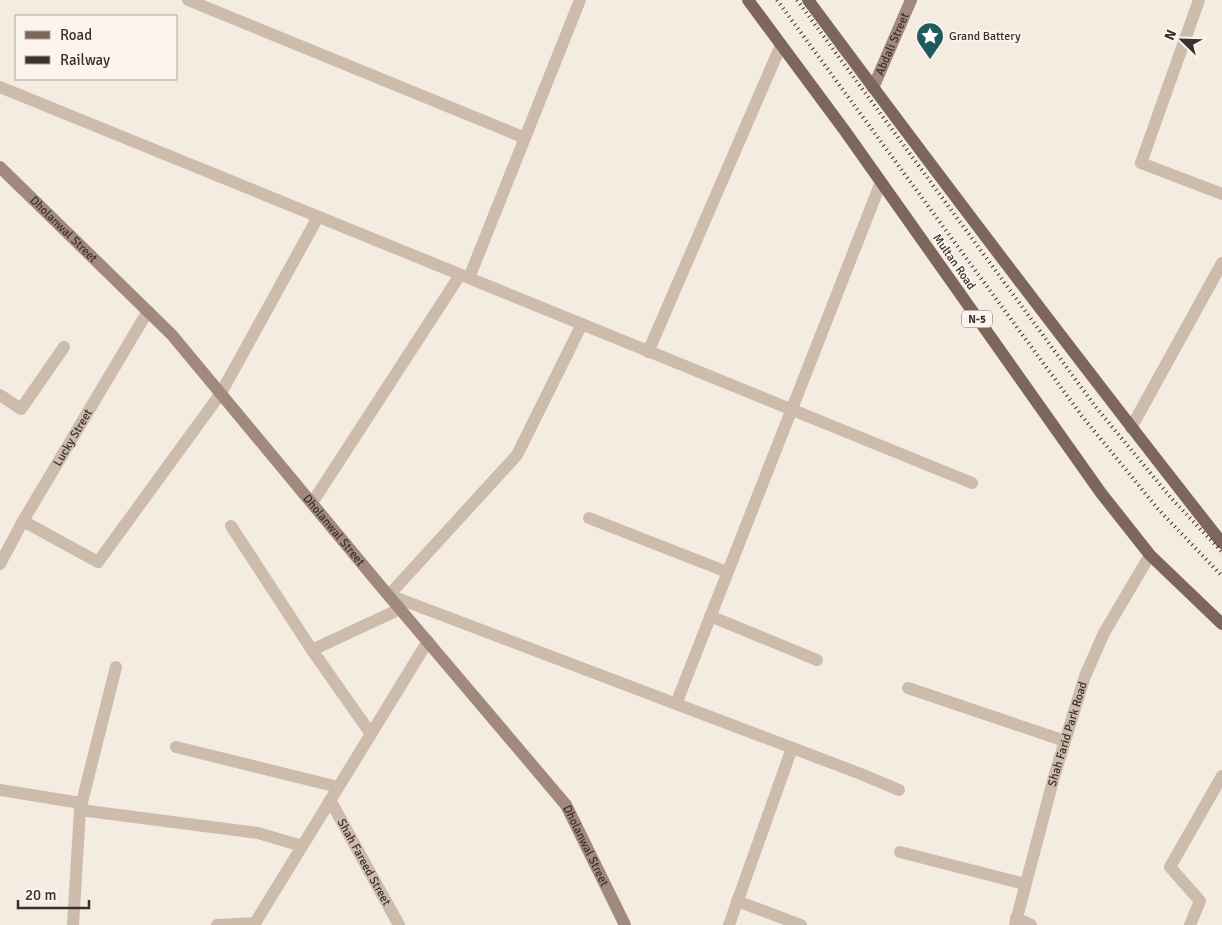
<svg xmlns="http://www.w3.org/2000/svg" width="1222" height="925" viewBox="0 0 1222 925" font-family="Signika,sans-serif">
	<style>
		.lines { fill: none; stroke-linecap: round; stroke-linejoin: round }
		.street { stroke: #cdbbac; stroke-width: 12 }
		.secondary { stroke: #a18a7d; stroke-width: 12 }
		.primary { stroke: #7d675c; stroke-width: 12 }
		.rail { stroke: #3b302b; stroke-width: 4; stroke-dasharray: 1 4; stroke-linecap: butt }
		.labels { text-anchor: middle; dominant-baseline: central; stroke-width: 4; stroke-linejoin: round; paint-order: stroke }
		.shield { fill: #fbf5ee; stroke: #756b66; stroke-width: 1 }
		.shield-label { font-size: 11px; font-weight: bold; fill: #3b302b }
		.poi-label { font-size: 12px; fill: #3b302b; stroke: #fbf5ee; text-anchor: start }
		.street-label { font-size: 12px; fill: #3b302b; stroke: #fbf5ee }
	</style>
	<rect width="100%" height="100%" fill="#f4ebe1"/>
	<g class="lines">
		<g class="street">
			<polyline points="188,0 525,138"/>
			<polyline points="1199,0 1141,163 1222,194"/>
			<polyline points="0,87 972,483"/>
			<polyline points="469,278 580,0"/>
			<polyline points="582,324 517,455 389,595 861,774 899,790"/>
			<polyline points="648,352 781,45"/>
			<polyline points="0,395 21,409 64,347"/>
			<polyline points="1131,428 1222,263"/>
			<polyline points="312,503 460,275"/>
			<polyline points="589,518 727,572"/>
			<polyline points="23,521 98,562 221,393 318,217"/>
			<polyline points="231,526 312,650 400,609"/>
			<path id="s1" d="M0,564l23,-43 125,-210"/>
			<polyline points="710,616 817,660"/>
			<polyline points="312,650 371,734"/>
			<polyline points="908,688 1065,741"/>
			<polyline points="676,704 881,182"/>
			<polyline points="176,747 338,787"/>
			<polyline points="0,790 81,803"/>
			<path id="s2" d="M330,800l69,125"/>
			<polyline points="80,810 258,833 302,846"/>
			<polyline points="900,852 1025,884"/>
			<polyline points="737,901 801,925"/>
			<polyline points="1016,918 1031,925"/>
			<polyline points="73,925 80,810 116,667"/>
			<polyline points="217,925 255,923 428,641"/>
			<polyline points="729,925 792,748"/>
			<path id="s3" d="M1015,925l39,-148 31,-101 19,-43 46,-78"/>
			<polyline points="1190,925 1200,901 1170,867 1222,776"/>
		</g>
		<g class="secondary">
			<path id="s4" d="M873,88l38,-88"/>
			<path id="s5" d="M0,167l172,168 211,254 183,216 59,120"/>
		</g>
		<g class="primary">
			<polyline points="748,0 845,131 1101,493 1150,555 1222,624"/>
			<path d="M808,0c136,183 273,364 414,543"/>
		</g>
		<g class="rail">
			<polyline points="777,0 1082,416 1158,509 1222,576"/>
			<polyline points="797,0 1095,406 1171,498 1222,552"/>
		</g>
	</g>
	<defs>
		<g id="sight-pin" transform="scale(1.4375)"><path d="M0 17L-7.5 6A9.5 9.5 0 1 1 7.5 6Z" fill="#1f5a5e" stroke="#fbf5ee"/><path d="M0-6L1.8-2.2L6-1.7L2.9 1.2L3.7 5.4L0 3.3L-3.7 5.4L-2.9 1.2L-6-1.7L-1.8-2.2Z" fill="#fff"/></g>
	</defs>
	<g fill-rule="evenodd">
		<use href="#sight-pin" x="930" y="36"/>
	</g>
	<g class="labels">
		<rect class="shield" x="962" y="310.5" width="30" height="17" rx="4"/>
		<g class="shield-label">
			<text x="977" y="319">N-5</text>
		</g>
		<g class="poi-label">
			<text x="949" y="36">Grand Battery</text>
		</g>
		<g class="street-label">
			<text stroke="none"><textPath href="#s4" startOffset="48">Abdali Street</textPath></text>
			<text stroke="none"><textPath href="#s5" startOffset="89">Dholanwal Street</textPath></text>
			<text transform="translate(954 262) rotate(55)">Multan Road</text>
			<text stroke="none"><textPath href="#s1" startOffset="146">Lucky Street</textPath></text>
			<text stroke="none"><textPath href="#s5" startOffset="494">Dholanwal Street</textPath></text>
			<text stroke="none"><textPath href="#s3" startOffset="198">Shah Farid Park Road</textPath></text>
			<text stroke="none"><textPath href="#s5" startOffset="899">Dholanwal Street</textPath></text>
			<text stroke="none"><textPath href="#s2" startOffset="71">Shah Fareed Street</textPath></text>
		</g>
	</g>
	<rect x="15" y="15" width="162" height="65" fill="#fbf5ee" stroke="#aea6a0"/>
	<rect x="25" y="31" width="25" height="8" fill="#7d675c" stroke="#aea6a0"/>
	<text x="60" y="40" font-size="15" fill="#3b302b">Road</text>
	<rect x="25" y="56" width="25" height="8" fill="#3b302b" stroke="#aea6a0"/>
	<text x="60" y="65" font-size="15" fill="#3b302b">Railway</text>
	<g transform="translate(1182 40) rotate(293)" stroke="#fbf5ee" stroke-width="4" paint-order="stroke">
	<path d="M0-4L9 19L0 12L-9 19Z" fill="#3b302b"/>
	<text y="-8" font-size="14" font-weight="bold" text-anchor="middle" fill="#3b302b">N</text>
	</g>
	<path d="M18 900v8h71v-8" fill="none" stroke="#3b302b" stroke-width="2.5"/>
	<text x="25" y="900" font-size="15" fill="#3b302b" stroke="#fbf5ee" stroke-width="4" paint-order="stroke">20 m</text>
</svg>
